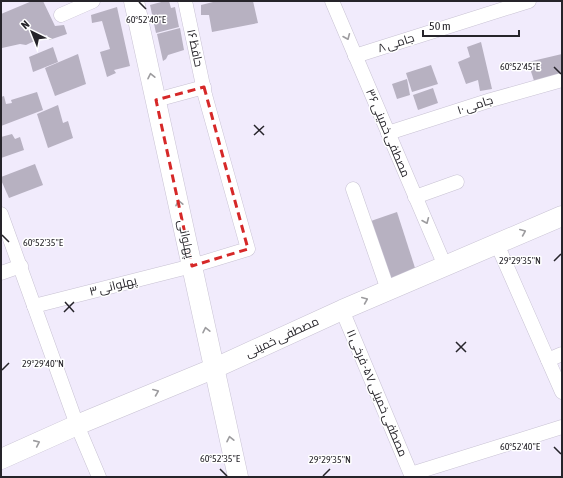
<svg xmlns="http://www.w3.org/2000/svg" width="563" height="478" viewBox="0 0 563 478" font-family="'Asap Condensed',Cairo,sans-serif">
	<style>
		.building { fill: #b7b1c1 }
		.lines { fill: none; stroke-linecap: round; stroke-linejoin: round }
		.street-casing { stroke: #c8c2d3; stroke-width: 15 }
		.secondary-casing { stroke: #c8c2d3; stroke-width: 21 }
		.street { stroke: #fff; stroke-width: 14 }
		.secondary { stroke: #fff; stroke-width: 20 }
		.oneway { stroke: #9d9c9f }
		.marked { fill: none; stroke: #d62828; stroke-width: 3; stroke-dasharray: 8 5; stroke-linejoin: round }
		.ticks { fill: none; stroke: #26242a; stroke-width: 1.5 }
		.labels { text-anchor: middle; dominant-baseline: central; stroke-width: 3; stroke-linejoin: round; paint-order: stroke }
		.street-label { font-size: 12px; fill: #26242a; stroke: #fff }
		.ticks-label { font-size: 10px; text-anchor: middle; fill: #26242a; stroke: #fff; stroke-width: 3; stroke-linejoin: round; paint-order: stroke }
	</style>
	<rect width="100%" height="100%" fill="#f1ebfc"/>
	<g class="building">
		<polygon points="32,1 43,1 55,26 64,25 67,34 49,40 47,35 26,45 20,44 2,48 1,14"/>
		<polygon points="165,1 169,1 171,8 175,7 179,27 156,33 150,5"/>
		<polygon points="217,1 253,1 258,23 212,32 209,15 201,15 201,5"/>
		<polygon points="117,7 130,66 114,70 116,73 107,77 100,52 110,49 102,21 92,23 91,15"/>
		<polygon points="180,28 184,50 168,55 166,59 163,61 157,34"/>
		<polygon points="481,42 492,89 480,91 478,80 466,84 458,62 470,57 467,47"/>
		<polygon points="53,47 58,62 33,72 29,57"/>
		<polygon points="78,54 86,84 55,96 45,68"/>
		<polygon points="562,54 562,79 536,87 528,62"/>
		<polygon points="431,65 438,84 412,92 406,73"/>
		<polygon points="407,79 410,95 397,99 392,84"/>
		<polygon points="433,88 438,103 418,110 413,95"/>
		<polygon points="37,92 43,110 1,126 1,97 4,96 6,104 12,103 11,100"/>
		<polygon points="58,105 63,123 68,121 73,138 48,148 37,114"/>
		<polygon points="12,134 15,139 20,137 24,150 1,158 1,137"/>
		<polygon points="35,164 43,185 9,198 1,180 1,177"/>
		<polygon points="397,212 416,271 388,284 368,222"/>
	</g>
	<g class="lines">
		<g class="street-casing">
			<g id="street">
				<polyline points="332,1 445,266"/>
				<polyline points="61,15 93,1"/>
				<polyline points="355,56 529,1"/>
				<polyline points="156,100 204,87"/>
				<polyline points="388,133 491,100 562,80"/>
				<polyline points="353,189 388,290"/>
				<polyline points="415,197 457,182"/>
				<polyline points="1,214 77,425 99,477"/>
				<polyline points="497,244 562,392"/>
				<polyline points="1,273 21,266"/>
				<polyline points="34,306 192,266 248,249 205,95 185,1"/>
				<polyline points="342,310 412,477"/>
				<polyline points="548,360 562,354"/>
				<polyline points="411,474 562,427"/>
			</g>
		</g>
		<g class="secondary-casing">
			<g id="secondary">
				<polyline points="134,1 238,477"/>
				<polyline points="1,459 77,425 215,368 342,310 562,216"/>
			</g>
		</g>
		<use href="#street" class="street"/>
		<use href="#secondary" class="secondary"/>
	</g>
	<defs><path id="oneway-chevron" d="M-2-3.5L2.5 0L-2 3.5" fill="none" stroke-width="1.6" stroke-linecap="round" stroke-linejoin="round"/></defs>
	<g class="oneway">
		<use href="#oneway-chevron" transform="translate(347 37) rotate(67)"/>
		<use href="#oneway-chevron" transform="translate(151 76) rotate(-102)"/>
		<use href="#oneway-chevron" transform="translate(179 203) rotate(-102)"/>
		<use href="#oneway-chevron" transform="translate(426 221) rotate(67)"/>
		<use href="#oneway-chevron" transform="translate(523 232) rotate(-23)"/>
		<use href="#oneway-chevron" transform="translate(365 300) rotate(-23)"/>
		<use href="#oneway-chevron" transform="translate(206 330) rotate(-102)"/>
		<use href="#oneway-chevron" transform="translate(156 392) rotate(-22)"/>
		<use href="#oneway-chevron" transform="translate(230 439) rotate(-102)"/>
		<use href="#oneway-chevron" transform="translate(37 443) rotate(-24)"/>
	</g>
	<path class="marked" d="M204,87l44,162 -56,17 -36,-166z"/>
	<path class="ticks" d="M139,2l7,7M554,67l7,7M254,125l10,10M254,135l10,-9M2,235l7,7M554,261l7,-7M65,302l9,10M64,312l10,-10M456,342l10,10M456,352l10,-10M2,370l7,-7M554,447l7,7M220,469l7,7M323,476l7,-7"/>
	<g class="labels">
		<g class="street-label">
			<text transform="translate(396 43) rotate(-18)">جامی ۸</text>
			<text transform="translate(195 48) rotate(78)">حافظ ۱۶</text>
			<text transform="translate(475 105) rotate(-18)">جامی ۱۰</text>
			<text transform="translate(388 133) rotate(67)">مصطفی خمینی ۳۶</text>
			<text transform="translate(186 239) rotate(78)">پهلوانی</text>
			<text transform="translate(113 286) rotate(-14)">پهلوانی ۳</text>
			<text transform="translate(282 337) rotate(-25)">مصطفی خمینی</text>
			<text transform="translate(377 393) rotate(67)">مصطفی خمینی ۵۷- فرخی ۱۱</text>
		</g>
	</g>
	<g class="ticks-label">
		<text x="146" y="23">60°52'40"E</text>
		<text x="520" y="70">60°52'45"E</text>
		<text x="43" y="246">60°52'35"E</text>
		<text x="520" y="264">29°29'35"N</text>
		<text x="43" y="367">29°29'40"N</text>
		<text x="520" y="450">60°52'40"E</text>
		<text x="220" y="462">60°52'35"E</text>
		<text x="330" y="463">29°29'35"N</text>
	</g>
	<rect width="563" height="478" fill="none" stroke="#26242a" stroke-width="4"/>
	<g transform="translate(32 32) rotate(317)" stroke="#ffffff" stroke-width="3" paint-order="stroke">
	<path d="M0-3L7 15L0 10L-7 15Z" fill="#26242a"/>
	<text y="-6" font-size="11" font-weight="bold" text-anchor="middle" fill="#26242a">N</text>
	</g>
	<path d="M423 30v6h96v-6" fill="none" stroke="#26242a" stroke-width="2"/>
	<text x="429" y="30" font-size="12" fill="#26242a" stroke="#ffffff" stroke-width="3" paint-order="stroke">50 m</text>
</svg>
